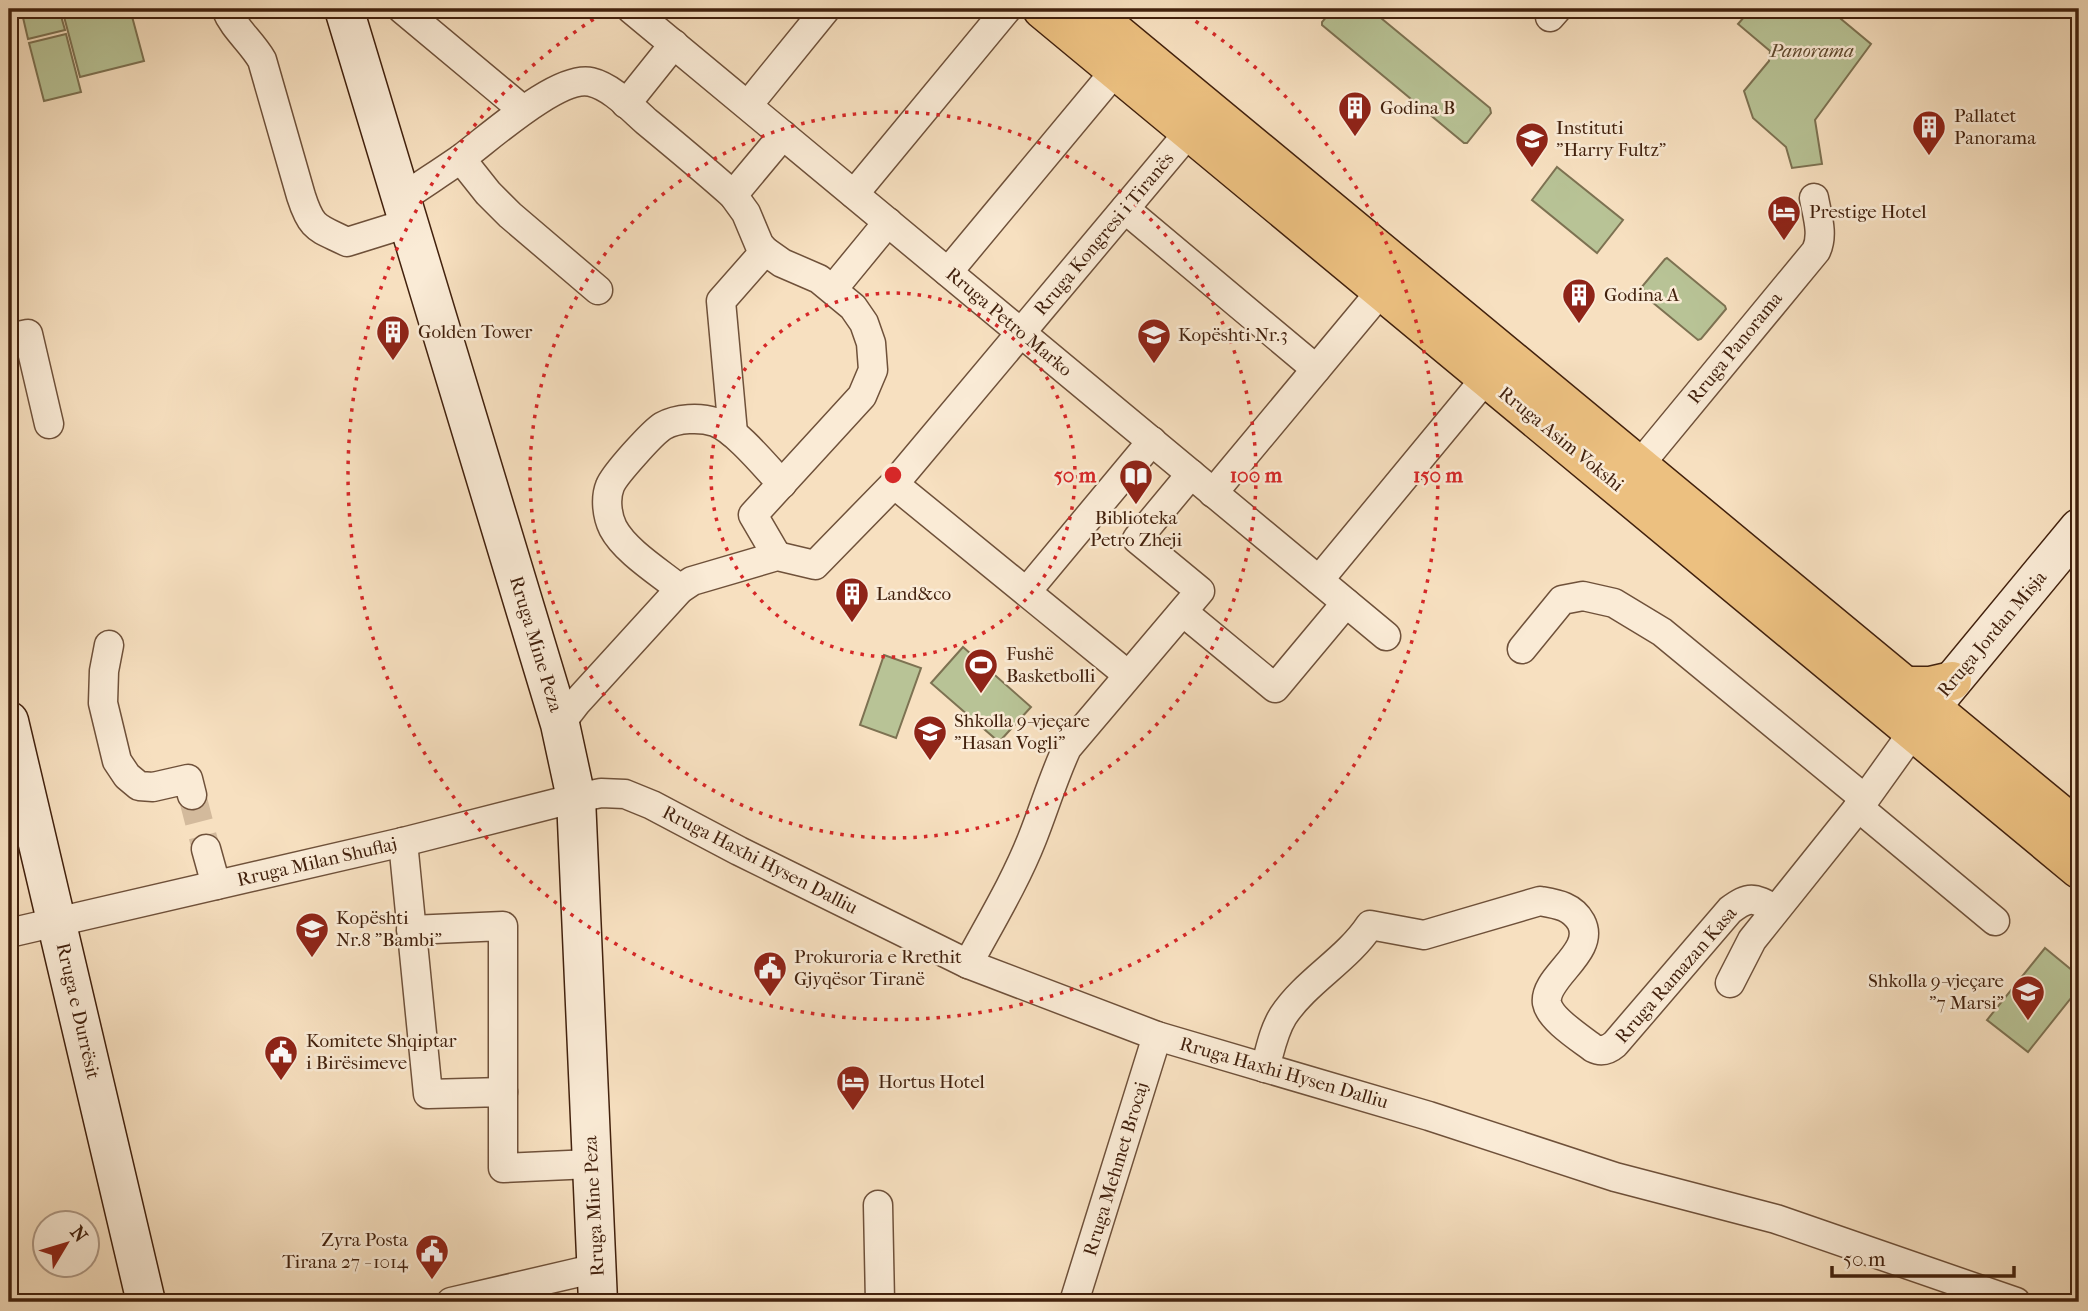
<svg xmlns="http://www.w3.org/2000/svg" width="2088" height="1311" viewBox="0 0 2088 1311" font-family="'IM FELL French Canon',serif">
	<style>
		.green { fill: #b8c396; stroke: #7d7252; stroke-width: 2 }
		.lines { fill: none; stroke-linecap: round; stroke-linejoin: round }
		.street-tunnel { stroke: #d3ba9c; stroke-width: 28; stroke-dasharray: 28 14; stroke-linecap: butt }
		.street-casing { stroke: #6f513a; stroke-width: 31 }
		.secondary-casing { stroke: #42210d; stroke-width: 41 }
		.primary-casing { stroke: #42210d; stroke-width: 41 }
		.street { stroke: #faebd6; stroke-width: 28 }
		.secondary { stroke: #faebd6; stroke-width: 38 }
		.primary { stroke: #ecc080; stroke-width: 38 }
		.ring { fill: none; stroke: #d62828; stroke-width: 3.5; stroke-dasharray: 3.5 7 }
		.labels { text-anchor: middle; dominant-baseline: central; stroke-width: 5; stroke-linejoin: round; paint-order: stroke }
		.park-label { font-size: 19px; font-style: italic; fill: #604a2f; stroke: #faebd6 }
		.poi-label { font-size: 19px; fill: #42210d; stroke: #faebd6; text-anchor: start }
		.street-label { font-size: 19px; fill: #42210d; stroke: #faebd6 }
		.centre { fill: #d62828; stroke: #faebd6; stroke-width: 3.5 }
		.ring-label { font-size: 21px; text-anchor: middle; font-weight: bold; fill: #d62828; stroke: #faebd6; stroke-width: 5; stroke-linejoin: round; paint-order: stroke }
	</style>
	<rect width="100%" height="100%" fill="#f7e0c0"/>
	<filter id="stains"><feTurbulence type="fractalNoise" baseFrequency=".00286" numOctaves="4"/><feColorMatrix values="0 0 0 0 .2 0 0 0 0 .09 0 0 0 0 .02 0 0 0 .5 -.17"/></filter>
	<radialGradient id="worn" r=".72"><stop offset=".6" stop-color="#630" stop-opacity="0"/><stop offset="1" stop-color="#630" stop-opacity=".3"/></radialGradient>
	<g class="green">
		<polygon points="21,9 59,9 65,30 28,39"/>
		<polygon points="62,9 130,9 144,61 80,77"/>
		<polygon points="1333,9 1370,9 1490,108 1491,113 1467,143 1464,143 1322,25 1322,22"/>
		<polygon points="1751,9 1829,9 1871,44 1815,120 1822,164 1792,168 1786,147 1753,118 1744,91 1769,61 1770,51 1738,24"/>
		<polygon points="66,34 81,92 44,101 29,43"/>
		<polygon points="1557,167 1623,220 1597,253 1532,200"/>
		<polygon points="1667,258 1725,306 1726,309 1701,339 1698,340 1640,292 1640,289 1665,259"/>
		<polygon points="963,647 1031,707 999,742 931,683"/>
		<polygon points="884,655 921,668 896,738 860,725"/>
		<polygon points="2045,948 2079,976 2079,988 2028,1052 1987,1020"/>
	</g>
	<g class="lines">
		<polyline class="street-tunnel" points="192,795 206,849"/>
		<g class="street-casing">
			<g id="street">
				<path d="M226,9c8,20 25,32 36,51l39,136c11,34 16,31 46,46l61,-19"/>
				<polyline points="402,9 523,110"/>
				<polyline points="631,9 1386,636"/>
				<polyline points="1550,17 1557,9"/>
				<polyline points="626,104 674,44"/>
				<polyline points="748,105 826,9"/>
				<polyline points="461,159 488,193 510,215 598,290"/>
				<polyline points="854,194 1007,9"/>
				<polyline points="733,195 783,135"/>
				<path d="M401,199c19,-13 39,-26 58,-39 27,-19 99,-86 132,-78 21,5 40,26 56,40 29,24 58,48 86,73l13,18 13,31 6,7 17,12 37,16 34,28 11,16 7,20 2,27 -11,26 -109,119 24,41"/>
				<polyline points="1125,209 1316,369"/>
				<polyline points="948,272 1116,70"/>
				<polyline points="833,289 888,222"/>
				<polyline points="9,338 28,334 49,424"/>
				<polyline points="733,433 721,301 765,251"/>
				<path d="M1627,480l189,-229c8,-16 1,-36 -2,-53"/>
				<polyline points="894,484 1128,675"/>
				<polyline points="1213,493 1382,290"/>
				<polyline points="1319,580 1486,378"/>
				<path d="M680,589c-21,-17 -55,-38 -67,-61 -6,-12 -8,-30 -3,-42 4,-11 43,-54 53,-60 14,-8 37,-9 52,-4 21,8 51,45 67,62"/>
				<polyline points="1027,591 1152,441"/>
				<polyline points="1183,612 1275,688 1346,603"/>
				<polyline points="109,645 104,671 103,703 117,761 127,776 139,786 153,787 188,779 192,795"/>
				<polyline points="1522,649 1562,600 1583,596 1614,603 1662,632 1865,799"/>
				<polyline points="560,724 577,702 680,589 692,581 777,556 815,565 894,484 1190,131"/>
				<polyline points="1858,807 1995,921"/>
				<polyline points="403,842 428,1094 503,1092 503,1168 591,1164"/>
				<polyline points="206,849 216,885"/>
				<polyline points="411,930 503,926 503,1092"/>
				<polyline points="9,933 403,842 576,798 601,793 625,794 652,805 739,851 968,964 1157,1036 1429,1116 1615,1177 1776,1219 2016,1302"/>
				<path d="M968,964c22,-41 47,-82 64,-125 12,-30 21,-61 35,-91l133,-157 -63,-52 54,-65"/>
				<polyline points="1730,983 1752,940 1865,799 1913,732"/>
				<path d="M1265,1068c5,-17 8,-36 18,-52 23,-35 64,-56 87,-91l54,10 116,-34c17,3 32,5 41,21 16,30 -38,55 -34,81 3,16 33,35 46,45 8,4 15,2 22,-4l115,-134c20,-15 24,-12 45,-1"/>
				<polyline points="878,1205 880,1302"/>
				<polyline points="451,1302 597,1268"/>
				<polyline points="1074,1302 1157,1036"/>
			</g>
		</g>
		<g class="secondary-casing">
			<g id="secondary">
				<polyline points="344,9 560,724 576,798 598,1302"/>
				<polyline points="1931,707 2079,528"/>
				<polyline points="9,721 146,1302"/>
			</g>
		</g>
		<g class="primary-casing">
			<g id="primary">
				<polyline points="1042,9 2079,869"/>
				<polyline points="1087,9 2079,830"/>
				<polyline points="1906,686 1930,686 1952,681"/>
			</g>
		</g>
		<use href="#street" class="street"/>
		<use href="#secondary" class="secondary"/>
		<use href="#primary" class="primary"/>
	</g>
	<g class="ring">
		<circle cx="893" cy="475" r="182"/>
		<circle cx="893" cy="475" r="363"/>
		<path d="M1178 10A545 545 0 1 1 608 10"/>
	</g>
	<defs>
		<g id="building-pin" transform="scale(1.75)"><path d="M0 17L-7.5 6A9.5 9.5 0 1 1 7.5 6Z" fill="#8f2418" stroke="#faebd6"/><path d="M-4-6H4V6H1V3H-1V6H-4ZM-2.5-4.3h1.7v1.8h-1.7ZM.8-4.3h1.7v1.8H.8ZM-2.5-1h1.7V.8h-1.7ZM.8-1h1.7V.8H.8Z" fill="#fff"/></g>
		<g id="university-pin" transform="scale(1.75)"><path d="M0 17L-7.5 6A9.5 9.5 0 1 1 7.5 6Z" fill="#8f2418" stroke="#faebd6"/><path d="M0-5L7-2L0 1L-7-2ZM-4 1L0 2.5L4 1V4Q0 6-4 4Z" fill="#fff"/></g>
		<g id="hotel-pin" transform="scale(1.75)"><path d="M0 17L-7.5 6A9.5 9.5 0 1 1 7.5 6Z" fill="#8f2418" stroke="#faebd6"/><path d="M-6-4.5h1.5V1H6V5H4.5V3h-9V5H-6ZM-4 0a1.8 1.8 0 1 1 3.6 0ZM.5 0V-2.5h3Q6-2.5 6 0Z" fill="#fff"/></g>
		<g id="school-pin" transform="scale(1.75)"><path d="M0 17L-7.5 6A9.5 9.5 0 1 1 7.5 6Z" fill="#8f2418" stroke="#faebd6"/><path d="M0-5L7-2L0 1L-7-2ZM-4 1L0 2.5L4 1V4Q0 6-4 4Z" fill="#fff"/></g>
		<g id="library-pin" transform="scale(1.75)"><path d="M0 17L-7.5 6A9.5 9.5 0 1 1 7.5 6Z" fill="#8f2418" stroke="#faebd6"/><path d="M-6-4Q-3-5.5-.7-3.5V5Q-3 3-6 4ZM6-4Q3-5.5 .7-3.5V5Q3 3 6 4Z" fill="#fff"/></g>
		<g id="stadium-pin" transform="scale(1.75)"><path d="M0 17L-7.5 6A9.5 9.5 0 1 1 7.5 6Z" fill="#8f2418" stroke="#faebd6"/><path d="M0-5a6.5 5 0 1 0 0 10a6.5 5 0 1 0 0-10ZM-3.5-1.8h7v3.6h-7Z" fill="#fff"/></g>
		<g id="civic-pin" transform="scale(1.75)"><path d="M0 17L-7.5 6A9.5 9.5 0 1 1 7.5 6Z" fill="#8f2418" stroke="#faebd6"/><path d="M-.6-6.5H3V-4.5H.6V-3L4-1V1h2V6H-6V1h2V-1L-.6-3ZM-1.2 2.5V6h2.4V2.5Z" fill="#fff"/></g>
	</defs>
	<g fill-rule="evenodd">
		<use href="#building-pin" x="1355" y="108"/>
		<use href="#building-pin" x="1929" y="127"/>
		<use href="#university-pin" x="1532" y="139"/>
		<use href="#hotel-pin" x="1784" y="212"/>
		<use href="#building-pin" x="1579" y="295"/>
		<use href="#building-pin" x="393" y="332"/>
		<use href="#school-pin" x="1154" y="335"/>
		<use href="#library-pin" x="1136" y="476"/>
		<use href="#building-pin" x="852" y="594"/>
		<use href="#stadium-pin" x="981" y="665"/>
		<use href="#school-pin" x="930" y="732"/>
		<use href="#school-pin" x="312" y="929"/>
		<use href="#civic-pin" x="770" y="968"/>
		<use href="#school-pin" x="2028" y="992"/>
		<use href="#civic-pin" x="281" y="1052"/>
		<use href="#hotel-pin" x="853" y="1082"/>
		<use href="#civic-pin" x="432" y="1251"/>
	</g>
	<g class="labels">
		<g class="park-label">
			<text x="1812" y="51">Panorama</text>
		</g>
		<g class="poi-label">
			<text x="1380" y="108">Godina B</text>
			<text x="1954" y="116">Pallatet<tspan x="1954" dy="22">Panorama</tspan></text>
			<text x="1556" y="128">Instituti<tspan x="1556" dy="22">"Harry Fultz"</tspan></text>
			<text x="1809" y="212">Prestige Hotel</text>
			<text x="1604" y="295">Godina A</text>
			<text x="418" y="332">Golden Tower</text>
			<text x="1178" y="335">Kopështi Nr.3</text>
			<text x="1136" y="518" text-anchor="middle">Biblioteka<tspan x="1136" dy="22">Petro Zheji</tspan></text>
			<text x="876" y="594">Land&amp;co</text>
			<text x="1006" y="654">Fushë<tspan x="1006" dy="22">Basketbolli</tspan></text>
			<text x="954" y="721">Shkolla 9-vjeçare<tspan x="954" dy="22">"Hasan Vogli"</tspan></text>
			<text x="336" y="918">Kopështi<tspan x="336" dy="22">Nr.8 "Bambi"</tspan></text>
			<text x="794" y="957">Prokuroria e Rrethit<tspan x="794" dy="22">Gjyqësor Tiranë</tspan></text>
			<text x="2004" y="981" text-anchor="end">Shkolla 9-vjeçare<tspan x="2004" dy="22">"7 Marsi"</tspan></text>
			<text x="306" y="1041">Komitete Shqiptar<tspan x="306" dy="22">i Birësimeve</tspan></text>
			<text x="878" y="1082">Hortus Hotel</text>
			<text x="408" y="1240" text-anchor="end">Zyra Posta<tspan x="408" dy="22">Tirana 27 - 1014</tspan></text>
		</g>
		<g class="street-label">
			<text transform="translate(1104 234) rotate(-50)">Rruga Kongresi i Tiranës</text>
			<text transform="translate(1009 322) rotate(40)">Rruga Petro Marko</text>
			<text transform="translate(1735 348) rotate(-51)">Rruga Panorama</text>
			<text transform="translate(1561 439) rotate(39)">Rruga Asim Vokshi</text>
			<text transform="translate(1992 634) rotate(-50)">Rruga Jordan Misja</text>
			<text transform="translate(536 644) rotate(73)">Rruga Mine Peza</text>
			<text transform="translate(760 860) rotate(27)">Rruga Haxhi Hysen Dalliu</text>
			<text transform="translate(317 862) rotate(-13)">Rruga Milan Shuflaj</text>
			<text transform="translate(1676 975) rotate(-49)">Rruga Ramazan Kasa</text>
			<text transform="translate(78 1011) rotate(77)">Rruga e Durrësit</text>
			<text transform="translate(1284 1073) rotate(16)">Rruga Haxhi Hysen Dalliu</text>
			<text transform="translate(1116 1169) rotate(-73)">Rruga Mehmet Brocaj</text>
			<text transform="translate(594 1206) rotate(-93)">Rruga Mine Peza</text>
		</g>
	</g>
	<circle cx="893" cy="475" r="10" class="centre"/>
	<g class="ring-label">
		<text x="1075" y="482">50 m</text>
		<text x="1256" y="482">100 m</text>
		<text x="1438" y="482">150 m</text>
	</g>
	<rect width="2088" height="1311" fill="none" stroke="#f7e0c0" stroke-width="35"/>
	<rect x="10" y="10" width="2067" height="1290" fill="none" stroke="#42210d" stroke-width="3.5"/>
	<rect x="18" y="18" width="2053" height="1276" fill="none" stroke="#42210d" stroke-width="2"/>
	<g transform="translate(66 1244) rotate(52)"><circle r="33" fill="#faebd6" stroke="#b09a86" stroke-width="2"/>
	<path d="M0-5L12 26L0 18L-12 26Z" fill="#8f2418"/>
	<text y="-10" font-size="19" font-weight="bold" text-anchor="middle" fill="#42210d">N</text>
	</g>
	<path d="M1832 1266v10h182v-10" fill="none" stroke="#42210d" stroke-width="3.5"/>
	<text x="1843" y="1266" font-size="21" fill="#42210d" stroke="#faebd6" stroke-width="5" paint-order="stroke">50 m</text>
	<rect width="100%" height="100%" filter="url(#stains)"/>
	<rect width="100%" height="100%" fill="url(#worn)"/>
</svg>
